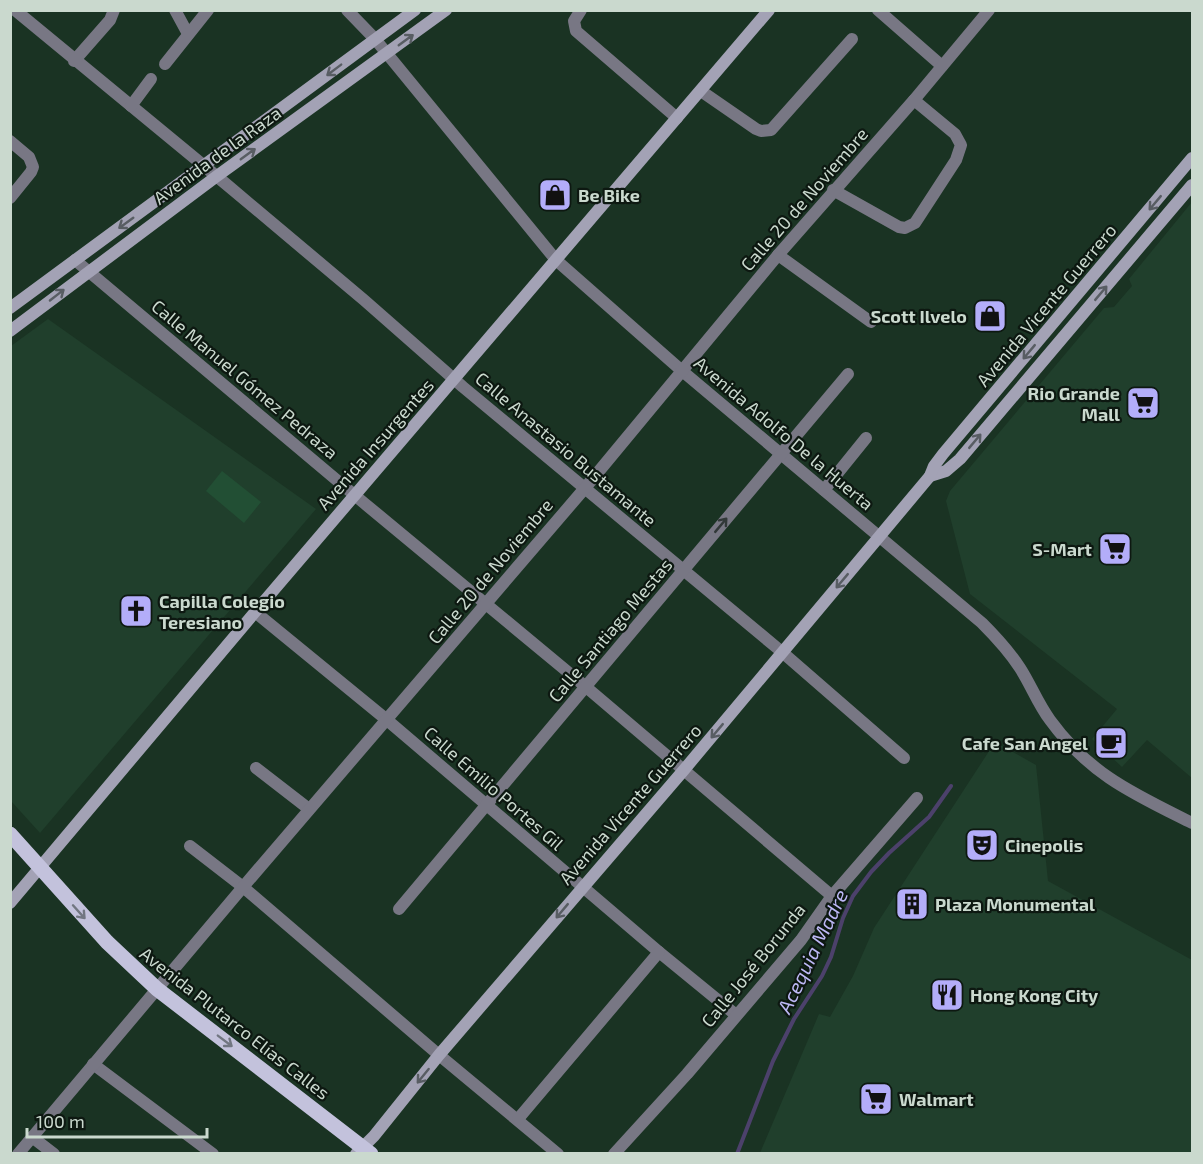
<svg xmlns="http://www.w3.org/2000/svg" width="1203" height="1164" viewBox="0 0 1203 1164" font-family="'Exo 2',sans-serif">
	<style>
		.built { fill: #203f2c }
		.green { fill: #224f34 }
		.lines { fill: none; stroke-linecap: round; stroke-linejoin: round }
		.stream { stroke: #4c416b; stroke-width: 4 }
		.street { stroke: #787784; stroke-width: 12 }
		.secondary { stroke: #a3a2b5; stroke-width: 12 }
		.primary { stroke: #c3c2dc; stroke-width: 15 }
		.oneway { stroke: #585d63 }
		.oneway2 { stroke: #323939 }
		.oneway3 { stroke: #717681 }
		.labels { text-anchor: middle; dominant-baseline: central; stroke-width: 4.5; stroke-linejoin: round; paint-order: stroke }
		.street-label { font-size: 18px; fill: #cad9ce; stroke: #0d1811 }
		.poi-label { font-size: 18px; font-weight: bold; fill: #cad9ce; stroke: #0d1811; text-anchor: start }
		.water-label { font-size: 20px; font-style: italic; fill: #bdb8f5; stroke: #0d1811 }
	</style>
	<rect width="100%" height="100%" fill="#1a3323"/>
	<g class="built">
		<polygon points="1192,202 1192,778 1147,740 1122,767 1092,739 1117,709 970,594 946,501 950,491 1104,308 1114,307 1132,286 1129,279"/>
		<polygon points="48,319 316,509 40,833 11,801 11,346"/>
		<polygon points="995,742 1036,765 1048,881 1192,960 1192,1153 760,1153 819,1014 830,1017 853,976 874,928"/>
	</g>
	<polygon class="green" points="222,471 261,502 244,523 206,491"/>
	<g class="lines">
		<polyline class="stream" points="737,1154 773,1061 794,1019 822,976 831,957 843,918 853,896 871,872 889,853 929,817 951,786"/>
		<g class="street">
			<polyline points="15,10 226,184 364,300 463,387 782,652 904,758"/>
			<polyline points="175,10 188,34"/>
			<path d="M347,10l28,29 181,221 125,110 301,253c14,14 27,28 38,45 11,17 18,36 30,52 40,55 84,74 142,103"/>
			<polyline points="581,10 574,21 576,31 677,118"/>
			<polyline points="878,10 942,66"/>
			<polyline points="74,61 110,20 114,10"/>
			<polyline points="165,64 208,10"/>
			<polyline points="701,91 756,129 761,131 771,130 852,39"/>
			<polyline points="131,106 151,79"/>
			<polyline points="10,141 29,157 33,167 31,172 10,198"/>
			<polyline points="833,190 899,227 905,228 915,223 956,160 961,145 955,134 914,100"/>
			<polyline points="778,255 871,322"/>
			<polyline points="75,260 364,503 586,687 832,896"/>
			<polyline points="824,490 866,438"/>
			<polyline points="255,612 387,720 659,952 736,1015"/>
			<polyline points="256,768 309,809"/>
			<polyline points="190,846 243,887 439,1055 558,1154"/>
			<polyline points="399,909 848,374"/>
			<polyline points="93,1064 213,1154"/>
			<polyline points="518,1119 659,952"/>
			<polyline points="32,1137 54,1154"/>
			<polyline points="18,1154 243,887 585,488 778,255 914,100 989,10"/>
			<polyline points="614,1154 687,1074 801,940 832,896 917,798"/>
		</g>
		<g class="secondary">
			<polyline points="10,308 415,10"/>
			<polyline points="10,331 217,176 446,10"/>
			<polyline points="930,476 946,471 960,459 1192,185"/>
			<polyline points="10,903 255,612 769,10"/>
			<polyline points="356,1154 374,1136 439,1055 683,771 930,476 934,466 943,454 1192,158"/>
		</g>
		<polyline class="primary" points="10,834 107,942 157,989 371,1154"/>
	</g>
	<defs><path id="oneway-shaft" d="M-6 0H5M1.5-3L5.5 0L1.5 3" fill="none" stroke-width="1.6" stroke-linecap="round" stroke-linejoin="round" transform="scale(1.5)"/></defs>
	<g class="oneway">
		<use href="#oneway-shaft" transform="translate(406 40) rotate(-36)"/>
		<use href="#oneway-shaft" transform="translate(334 70) rotate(143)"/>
		<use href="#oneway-shaft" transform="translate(248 154) rotate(-36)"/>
		<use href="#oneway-shaft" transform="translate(1155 203) rotate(130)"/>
		<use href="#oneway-shaft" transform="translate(126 223) rotate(144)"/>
		<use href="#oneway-shaft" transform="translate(1101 293) rotate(-50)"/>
		<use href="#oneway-shaft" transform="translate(57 295) rotate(-38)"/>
		<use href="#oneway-shaft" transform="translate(1029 352) rotate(130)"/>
		<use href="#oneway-shaft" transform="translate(975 441) rotate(-50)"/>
		<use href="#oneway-shaft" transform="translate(842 581) rotate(130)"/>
		<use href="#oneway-shaft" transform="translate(717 731) rotate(130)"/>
		<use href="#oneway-shaft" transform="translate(562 911) rotate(130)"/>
		<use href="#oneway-shaft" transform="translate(423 1076) rotate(129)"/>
	</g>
	<use class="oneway2" href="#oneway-shaft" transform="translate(721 525) rotate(-50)"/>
	<g class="oneway3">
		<use href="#oneway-shaft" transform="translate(79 912) rotate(48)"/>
		<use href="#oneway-shaft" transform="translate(225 1041) rotate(37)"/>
	</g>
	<defs>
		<g id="shop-square" transform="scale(1.725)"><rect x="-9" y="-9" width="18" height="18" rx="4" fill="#b3adf9" stroke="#0d1811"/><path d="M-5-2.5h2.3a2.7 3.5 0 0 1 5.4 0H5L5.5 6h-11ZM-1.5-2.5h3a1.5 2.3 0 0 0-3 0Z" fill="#111"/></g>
		<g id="supermarket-square" transform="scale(1.725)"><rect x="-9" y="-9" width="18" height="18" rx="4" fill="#b3adf9" stroke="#0d1811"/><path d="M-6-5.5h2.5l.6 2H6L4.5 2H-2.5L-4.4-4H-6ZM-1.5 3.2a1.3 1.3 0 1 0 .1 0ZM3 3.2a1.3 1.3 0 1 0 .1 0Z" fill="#111"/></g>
		<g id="church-square" transform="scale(1.725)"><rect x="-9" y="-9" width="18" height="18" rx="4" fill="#b3adf9" stroke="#0d1811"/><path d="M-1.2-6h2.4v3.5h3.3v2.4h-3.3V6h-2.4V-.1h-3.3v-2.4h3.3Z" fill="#111"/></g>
		<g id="cafe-square" transform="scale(1.725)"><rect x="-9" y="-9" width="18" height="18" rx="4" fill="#b3adf9" stroke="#0d1811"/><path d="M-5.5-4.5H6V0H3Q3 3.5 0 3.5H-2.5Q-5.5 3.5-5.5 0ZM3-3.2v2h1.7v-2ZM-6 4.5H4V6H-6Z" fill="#111"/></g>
		<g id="theatre-square" transform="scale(1.725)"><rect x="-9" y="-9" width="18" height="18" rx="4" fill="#b3adf9" stroke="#0d1811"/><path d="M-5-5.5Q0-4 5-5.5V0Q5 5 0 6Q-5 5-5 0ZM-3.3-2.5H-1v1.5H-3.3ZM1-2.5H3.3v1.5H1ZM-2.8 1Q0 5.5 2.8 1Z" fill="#111"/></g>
		<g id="building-square" transform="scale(1.725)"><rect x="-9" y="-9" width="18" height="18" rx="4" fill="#b3adf9" stroke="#0d1811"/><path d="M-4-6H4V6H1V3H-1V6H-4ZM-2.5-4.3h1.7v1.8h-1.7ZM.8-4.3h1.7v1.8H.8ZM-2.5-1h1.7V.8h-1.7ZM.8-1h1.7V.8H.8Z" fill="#111"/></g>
		<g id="restaurant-square" transform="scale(1.725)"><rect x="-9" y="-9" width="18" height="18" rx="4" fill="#b3adf9" stroke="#0d1811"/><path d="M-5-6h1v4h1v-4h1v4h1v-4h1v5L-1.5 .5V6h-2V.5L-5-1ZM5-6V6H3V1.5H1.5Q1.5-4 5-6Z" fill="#111"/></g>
	</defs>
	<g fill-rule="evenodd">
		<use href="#shop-square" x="555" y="195"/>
		<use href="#shop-square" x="990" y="316"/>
		<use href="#supermarket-square" x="1143" y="403"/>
		<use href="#supermarket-square" x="1115" y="549"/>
		<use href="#church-square" x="136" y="611"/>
		<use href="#cafe-square" x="1111" y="743"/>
		<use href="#theatre-square" x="982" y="845"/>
		<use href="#building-square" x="912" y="904"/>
		<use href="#restaurant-square" x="947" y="995"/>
		<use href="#supermarket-square" x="876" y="1099"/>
	</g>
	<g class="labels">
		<g class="street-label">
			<text transform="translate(217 155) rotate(-36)">Avenida de la Raza</text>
			<text transform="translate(804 199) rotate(-49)">Calle 20 de Noviembre</text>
			<text transform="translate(1046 305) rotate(-50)">Avenida Vicente Guerrero</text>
			<text transform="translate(245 379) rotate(40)">Calle Manuel Gómez Pedraza</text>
			<text transform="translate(784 433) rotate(40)">Avenida Adolfo De la Huerta</text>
			<text transform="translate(375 444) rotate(-49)">Avenida Insurgentes</text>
			<text transform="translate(566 449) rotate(40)">Calle Anastasio Bustamante</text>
			<text transform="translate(490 571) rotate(-50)">Calle 20 de Noviembre</text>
			<text transform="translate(610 630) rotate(-50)">Calle Santiago Mestas</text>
			<text transform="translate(494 788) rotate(41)">Calle Emilio Portes Gil</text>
			<text transform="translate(630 804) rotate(-49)">Avenida Vicente Guerrero</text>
			<text transform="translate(753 965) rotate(-51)">Calle José Borunda</text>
			<text transform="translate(235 1023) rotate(38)">Avenida Plutarco Elías Calles</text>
		</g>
		<g class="poi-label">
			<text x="578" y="195">Be Bike</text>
			<text x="967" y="316" text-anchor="end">Scott Ilvelo</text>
			<text x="1120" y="393" text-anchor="end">Rio Grande<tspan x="1120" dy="21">Mall</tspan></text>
			<text x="1092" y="549" text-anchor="end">S-Mart</text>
			<text x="159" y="601">Capilla Colegio<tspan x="159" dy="21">Teresiano</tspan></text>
			<text x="1088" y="743" text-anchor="end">Cafe San Angel</text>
			<text x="1005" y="845">Cinepolis</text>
			<text x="935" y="904">Plaza Monumental</text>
			<text x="970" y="995">Hong Kong City</text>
			<text x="899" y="1099">Walmart</text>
		</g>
		<g class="water-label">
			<text transform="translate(812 951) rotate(-64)">Acequia Madre</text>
		</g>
	</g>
	<rect width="1203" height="1164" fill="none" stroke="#cad9ce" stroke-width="24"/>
	<path d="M27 1128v9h180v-9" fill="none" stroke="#cad9ce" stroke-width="3"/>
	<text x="36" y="1128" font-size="18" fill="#cad9ce" stroke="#0d1811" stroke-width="4.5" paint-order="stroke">100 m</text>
</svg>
